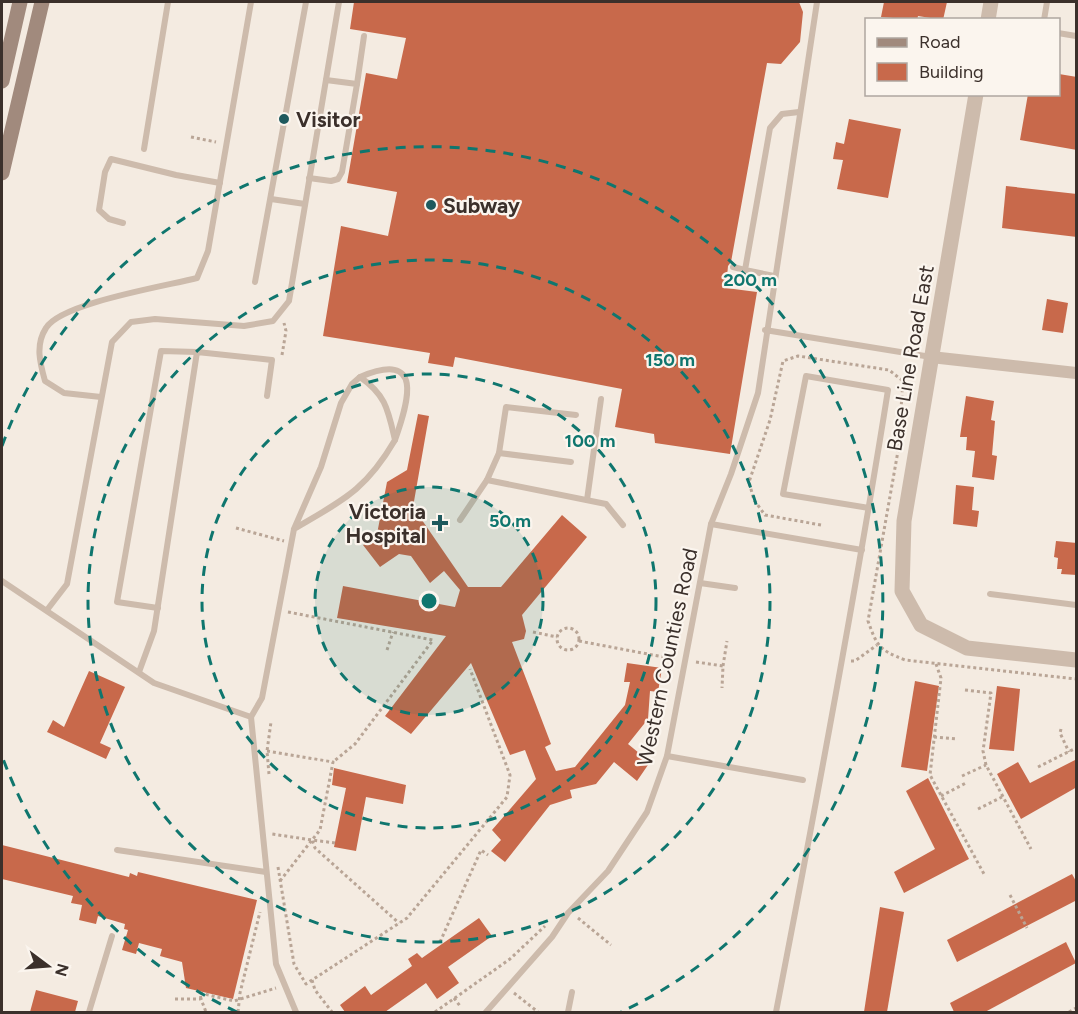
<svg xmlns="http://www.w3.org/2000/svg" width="1078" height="1014" viewBox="0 0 1078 1014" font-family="Figtree,sans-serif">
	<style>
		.building { fill: #c8694b }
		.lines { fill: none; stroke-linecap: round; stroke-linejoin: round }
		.path { stroke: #b9a596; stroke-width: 3; stroke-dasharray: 3 3; stroke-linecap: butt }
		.service { stroke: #cdbbac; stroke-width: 6 }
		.minor { stroke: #cdbbac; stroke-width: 12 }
		.tertiary { stroke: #cdbbac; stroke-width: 15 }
		.secondary { stroke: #a18a7d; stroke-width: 15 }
		.ring { fill: none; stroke: #0f766e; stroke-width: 3; stroke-dasharray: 10 8 }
		.poi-dot { fill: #1f5a5e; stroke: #fbf5ee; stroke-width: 2 }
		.labels { text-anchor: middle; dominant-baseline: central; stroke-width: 4.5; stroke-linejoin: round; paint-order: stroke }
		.poi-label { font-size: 21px; font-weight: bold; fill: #3b302b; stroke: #fbf5ee; text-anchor: start }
		.street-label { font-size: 21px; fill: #3b302b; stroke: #fbf5ee }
		.centre { fill: #0f766e; stroke: #fbf5ee; stroke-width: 3 }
		.ring-label { font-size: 18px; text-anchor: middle; font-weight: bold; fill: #0f766e; stroke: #fbf5ee; stroke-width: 4.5; stroke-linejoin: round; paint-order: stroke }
	</style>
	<rect width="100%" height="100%" fill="#f4ebe1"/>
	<g class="building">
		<polygon points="354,2 799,2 803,12 800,42 781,64 767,63 731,262 728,266 726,288 757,292 730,454 655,443 654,434 615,427 622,389 455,357 453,367 428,363 430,353 323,336 341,226 388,236 397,192 347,183 366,73 397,79 406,38 350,29"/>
		<polygon points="884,2 947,2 943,20 918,16 917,20 881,17"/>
		<polygon points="1059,74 1077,77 1077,150 1020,140 1028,94 1059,94"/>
		<polygon points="849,119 901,129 888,198 837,189 843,160 833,159 836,142 844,144"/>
		<polygon points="1006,186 1077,194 1077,237 1002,228"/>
		<polygon points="1047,299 1068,303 1063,333 1042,330"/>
		<polygon points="966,396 994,401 991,420 995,421 992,455 997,456 994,480 972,477 975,451 966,450 967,437 960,437"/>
		<polygon points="418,414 429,416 413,507 468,587 501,587 562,515 587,537 522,615 526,631 524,639 512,642 551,744 545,747 556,771 575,767 625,705 630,682 624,682 627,663 662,668 658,692 650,691 648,719 628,744 650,762 637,781 614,762 596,784 570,790 572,798 550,805 505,862 491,851 501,840 492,830 536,779 525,750 510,755 471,663 411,734 385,716 446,636 337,618 343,586 455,607 460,590 444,571 430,583 411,556 399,554 380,567 363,545 377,534 387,482 407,470"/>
		<polygon points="956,485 974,487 972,510 979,511 977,527 953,524"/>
		<polygon points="1056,541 1077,543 1077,575 1061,574 1062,569 1057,569 1058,558 1054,557"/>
		<polygon points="89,671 125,687 100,743 111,748 106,759 47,732 53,720 64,727"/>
		<polygon points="915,681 939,686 927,771 901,767"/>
		<polygon points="997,686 1020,689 1014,751 989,749"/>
		<polygon points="1077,759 1077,787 1021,819 997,774 1018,762 1030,783"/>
		<polygon points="334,768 406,785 403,804 366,797 356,851 334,847 346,788 332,785"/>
		<polygon points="928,778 969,859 904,893 894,872 935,849 906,791"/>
		<polygon points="2,845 129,877 130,873 137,876 138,872 257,900 233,999 186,988 182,962 160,956 162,949 139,943 136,954 122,950 128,930 124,929 125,924 98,916 96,924 79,920 82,905 71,903 73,896 2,879"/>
		<polygon points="1072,874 1077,883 1077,900 957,962 947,940"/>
		<polygon points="880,907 904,912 887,1012 864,1012"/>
		<polygon points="479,918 492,936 448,967 459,983 437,999 426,983 385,1012 345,1012 340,1005 365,986 371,995 412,966 408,959 417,953 422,958"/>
		<polygon points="1066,942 1076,963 985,1012 954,1012 950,1003"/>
		<polygon points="36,990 78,1001 75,1012 30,1012"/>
	</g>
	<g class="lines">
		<g class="path">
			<polyline points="191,137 216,142"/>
			<polyline points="282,355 286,331 284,323"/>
			<path d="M821,525l-56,-10 -11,-15 -5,-18 21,-62 13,-59 15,-5 91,14 14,11 -5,70 -30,170c9,25 11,29 37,39l171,19"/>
			<polyline points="236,528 284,541"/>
			<polyline points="288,612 433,640 355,744 333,762"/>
			<circle cx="568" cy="639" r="11"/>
			<polyline points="533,632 557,637"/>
			<polyline points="579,641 674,659"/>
			<polyline points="387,650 393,632"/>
			<polyline points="851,661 855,661 877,645"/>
			<polyline points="696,662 723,666 722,688"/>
			<polyline points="936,664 941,678 930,775 984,874"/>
			<polyline points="723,666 727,641"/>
			<polyline points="965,690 991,693 983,751 986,765 1031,849"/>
			<polyline points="1061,729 1060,733 1069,752"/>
			<polyline points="934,737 957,739"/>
			<polyline points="267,751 333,762 320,830 312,840 272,834"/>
			<polyline points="1038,767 1076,748"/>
			<polyline points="269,774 267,751 271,722"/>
			<polyline points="962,776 986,765"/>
			<polyline points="941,796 966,783"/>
			<polyline points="978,809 1002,797"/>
			<polyline points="335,843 312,840 315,848 399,923"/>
			<polyline points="278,867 294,964 306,984 407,918 507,797 510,775 470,669"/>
			<polyline points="280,881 312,840"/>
			<polyline points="1010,895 1027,928"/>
			<polyline points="578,918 611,945"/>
			<polyline points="440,942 481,850 488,855"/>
			<polyline points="312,980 315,990 332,1012"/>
			<polyline points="514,993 538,1012"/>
			<polyline points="454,998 460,1006"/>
			<polyline points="175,999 201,999 206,1012"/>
			<polyline points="201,999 200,993 234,1001 276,988"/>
			<polyline points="238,1012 240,993 260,912"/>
			<polyline points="435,1012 510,959 545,926"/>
			<polyline points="1069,1012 1076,1008"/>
		</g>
		<g class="service">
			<polyline points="1044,20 1047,2"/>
			<polyline points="1058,33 1076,36"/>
			<polyline points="357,84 364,36"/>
			<polyline points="144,149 168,2"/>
			<polyline points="309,178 331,181 338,179 342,172 357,84 326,80"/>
			<polyline points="271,199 305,204"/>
			<polyline points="123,223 109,219 99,210 105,172 111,159 176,175 220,183"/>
			<polyline points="733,267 745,270"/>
			<polyline points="774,276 745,270 770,128 782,114 799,112"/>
			<polyline points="255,282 306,2"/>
			<polyline points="765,330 931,357"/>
			<path d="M360,377c64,-27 49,23 35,63"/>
			<path d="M101,397l-37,-4 -19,-12c-5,-18 -10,-36 1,-53 15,-25 120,-42 151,-50l11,-27 43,-249"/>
			<polyline points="499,453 571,462"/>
			<polyline points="487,480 499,453 506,407 576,415"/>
			<polyline points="587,500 601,399"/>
			<polyline points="460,520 487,480 606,504 623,525"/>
			<polyline points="711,524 862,550"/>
			<polyline points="2,581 154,683 251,717 276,964 296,1012"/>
			<polyline points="700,583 735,588"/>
			<polyline points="990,594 1076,605"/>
			<polyline points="158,608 117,602 161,351 197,352"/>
			<polyline points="47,610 67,584 112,342 131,322 155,319 244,326 273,321 289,301 339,2"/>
			<polyline points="139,672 154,631 197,352 272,360 267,396"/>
			<path d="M251,717l11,-19 32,-169 27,-62 20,-64 11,-19 8,-7c26,18 28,33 35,63 -30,51 -52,60 -101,89"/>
			<polyline points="667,756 803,780"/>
			<polyline points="117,850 266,872"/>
			<polyline points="89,1012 112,936"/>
			<polyline points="486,1012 552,937 568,913 608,871 647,812 667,756 711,524 731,474 758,393 817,2"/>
			<polyline points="568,1012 572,992"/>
			<path d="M776,1012c40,-207 79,-414 112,-622l-82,-14 -23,118 86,14"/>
		</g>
		<polyline class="minor" points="931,357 1076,373"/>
		<g class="tertiary">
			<polyline points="988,20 991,2"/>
			<polyline points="976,94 904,521 902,591 921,625 967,648 1076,660"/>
		</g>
		<g class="secondary">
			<polyline points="2,81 20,2"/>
			<polyline points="2,173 42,2"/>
		</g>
	</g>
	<circle cx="429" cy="601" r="114" fill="#0f766e" fill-opacity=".12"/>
	<g class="ring">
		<circle cx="429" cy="601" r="114"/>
		<circle cx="429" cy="601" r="227"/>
		<circle cx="429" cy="601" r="341"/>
		<path d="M237 1012A454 454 0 0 1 2 756M2 446A454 454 0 1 1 621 1012"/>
	</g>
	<g class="poi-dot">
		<circle cx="284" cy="119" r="6"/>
		<circle cx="431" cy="205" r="6"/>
		<path d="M437 514h6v6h6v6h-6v6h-6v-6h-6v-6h6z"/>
	</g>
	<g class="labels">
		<g class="poi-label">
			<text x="296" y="119">Visitor</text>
			<text x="443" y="205">Subway</text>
			<text x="426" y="511" text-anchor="end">Victoria<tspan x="426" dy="24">Hospital</tspan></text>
		</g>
		<g class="street-label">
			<text transform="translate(910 358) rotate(-80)">Base Line Road East</text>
			<text transform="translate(667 657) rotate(-78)">Western Counties Road</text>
		</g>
	</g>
	<circle cx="429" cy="601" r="9" class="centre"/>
	<g class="ring-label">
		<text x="750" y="286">200 m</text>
		<text x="670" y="366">150 m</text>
		<text x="590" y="447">100 m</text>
		<text x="510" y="527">50 m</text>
	</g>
	<rect width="1078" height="1014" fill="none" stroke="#3b302b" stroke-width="6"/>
	<rect x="865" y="18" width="195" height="78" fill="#fbf5ee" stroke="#aea6a0" stroke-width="1.5"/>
	<rect x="877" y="38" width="30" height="9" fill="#a18a7d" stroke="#aea6a0" stroke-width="1.5"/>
	<text x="919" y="48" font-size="18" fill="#3b302b">Road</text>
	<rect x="877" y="63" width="30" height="18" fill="#c8694b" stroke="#aea6a0" stroke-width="1.5"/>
	<text x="919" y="78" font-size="18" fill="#3b302b">Building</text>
	<g transform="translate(48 966) rotate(106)" stroke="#fbf5ee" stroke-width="4.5" paint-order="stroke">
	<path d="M0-4.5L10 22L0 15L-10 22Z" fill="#3b302b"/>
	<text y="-9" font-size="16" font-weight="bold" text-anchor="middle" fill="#3b302b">N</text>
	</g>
</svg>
